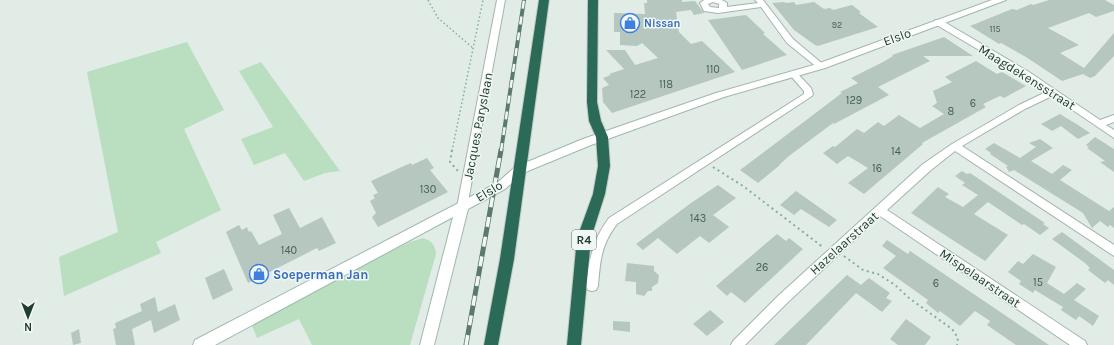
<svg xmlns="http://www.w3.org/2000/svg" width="1114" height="345" viewBox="0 0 1114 345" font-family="Karla,sans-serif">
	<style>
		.green { fill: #b9dec0 }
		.building { fill: #b6c7bf }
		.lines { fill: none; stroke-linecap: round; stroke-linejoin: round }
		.street-casing { stroke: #a4b4ad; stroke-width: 2 }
		.secondary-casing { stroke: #9fb8ad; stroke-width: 2 }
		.highway-casing { stroke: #c1c9c6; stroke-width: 2 }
		.path-far1 { stroke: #80b09d; stroke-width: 1.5; stroke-dasharray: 1.5 2.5; stroke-linecap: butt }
		.path { stroke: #80b09d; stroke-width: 2; stroke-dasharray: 2 3.5; stroke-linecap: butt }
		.street { fill: #fff; fill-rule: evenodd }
		.secondary { fill: #fff; fill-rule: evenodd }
		.highway { fill: #2c6a58; fill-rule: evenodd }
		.rail-far1-casing { stroke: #5b796e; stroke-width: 4 }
		.rail-casing { stroke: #5b796e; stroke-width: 5 }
		.rail-far1 { stroke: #f1f8f4; stroke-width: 2.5; stroke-dasharray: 8; stroke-linecap: butt }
		.rail { stroke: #f1f8f4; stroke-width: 3.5; stroke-dasharray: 10; stroke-linecap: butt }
		.labels { text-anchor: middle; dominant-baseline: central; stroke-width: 3; stroke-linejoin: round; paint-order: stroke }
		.far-number-label { font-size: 9px; fill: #466056 }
		.far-shop-label { font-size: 11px; font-weight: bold; fill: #366cbe; stroke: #f1f8f4; text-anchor: start }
		.number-label { font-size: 11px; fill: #466056 }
		.shield { fill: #f1f8f4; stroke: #5f756d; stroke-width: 1 }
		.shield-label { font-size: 12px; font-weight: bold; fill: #213d33 }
		.street-label { font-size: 13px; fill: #213d33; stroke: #f1f8f4 }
		.shop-label { font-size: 13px; font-weight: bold; fill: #366cbe; stroke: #f1f8f4; text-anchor: start }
	</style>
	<rect width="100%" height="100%" fill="#e1ece6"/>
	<g class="green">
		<polygon points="187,42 224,110 184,129 221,210 156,242 161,253 64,296 59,257 118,232 87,72"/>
		<polygon points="261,62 340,171 325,173 304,181 285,153 254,165 241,139 273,127 239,71"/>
		<path d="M423,238c9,3 12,7 13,16l-26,91h-98l-13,-26 -42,19 -6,-15 101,-54 58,-27z"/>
	</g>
	<g class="building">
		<polygon points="647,0 682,0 682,2 695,1 704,13 694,15 691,10 676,12 679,32 691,44 702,41 735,72 612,113 603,102 602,88 609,85 603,78 611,75 609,74 624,69 606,50 625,50 635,65 658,58 642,43 637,46 620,45 620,32 614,32 614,13 645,14 644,3 647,3"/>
		<polygon points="1049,0 1105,0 1114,5 1114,11 1096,17 1089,13 1048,28 1079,45 1060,53 1084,68 1114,33 1114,56 1095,76 1090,78 1083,74 1062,81 1026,57 1001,43 999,44 970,26 1012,9 1017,10 1031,4 1033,5"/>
		<polygon points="784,2 786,3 794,2 796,5 814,2 824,9 830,8 833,10 852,5 861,12 859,13 878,27 818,46 815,45 794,30 772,3"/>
		<polygon points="746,15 765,33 763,34 787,55 742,70 708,20"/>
		<polygon points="944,37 973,56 923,56 930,61 878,87 889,95 834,124 833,123 789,156 779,165 780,165 758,183 740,170 842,93 840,92 858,83 851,78 883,62 893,56 892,55"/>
		<polygon points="976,61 997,74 1002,72 1026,86 1004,98 1000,96 983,104 986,107 922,143 923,144 864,194 848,183 868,168 848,156 837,164 823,153 833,146 835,147 857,129 864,133 878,122 884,126 899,115 920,128 944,114 932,106 937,103 933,91 952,82 945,77"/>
		<polygon points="1060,114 1078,125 1090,133 1078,139 1061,126 1052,131 1041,124"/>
		<polygon points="1095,137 1114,149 1114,172 1100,162 1105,161 1087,148 1089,147 1086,145"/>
		<polygon points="1040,139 1053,148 1031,161 1052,174 1063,165 1072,170 1060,180 1109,211 1114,207 1114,228 1110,225 1108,227 1100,221 1092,228 1083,213 1014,170 1009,172 1006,167 1008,166 990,154 991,153 985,149 994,143 1020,158 1036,147 1029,143"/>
		<polygon points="427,158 434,168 430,170 448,192 378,227 372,217 376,213 370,201 375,198 373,195 378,193 371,181 406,165 411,163 412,165"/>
		<polygon points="962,171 967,174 970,173 1045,223 1043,224 1049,228 1040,235 1024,224 1022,225 988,202 974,214 1008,235 985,261 911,213 938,187 949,194 945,197 963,207 978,195 962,185 965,183 955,176"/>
		<polygon points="718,185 736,198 713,215 729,227 709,243 700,236 677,254 658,238 643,250 636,244 691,203"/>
		<polygon points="796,191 837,220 829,227 801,209 794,215 780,205"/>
		<polygon points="289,208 300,228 322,217 336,243 319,251 317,248 248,283 226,232 239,225 242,230 247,227 249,232 251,231 259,245 282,234 273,215"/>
		<polygon points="1062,232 1114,270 1114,285 1108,280 1105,283 1088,270 1090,268 1085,263 1052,239"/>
		<polygon points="777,234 786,241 789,238 803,249 745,303 731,292 727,296 716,286"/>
		<polygon points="887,240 908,254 910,251 1049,345 1016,345 987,325 990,321 975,311 960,326 940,311 938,313 926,303 928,300 883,268 896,256 882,246"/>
		<polygon points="1033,254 1056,267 1047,283 1064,294 1077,283 1086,289 1074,300 1099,316 1093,326 1079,316 1076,320 1061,310 1063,307 1048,298 1035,290 1033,293 1019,284 1021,281 1008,272 1018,261 1023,264"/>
		<polygon points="627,263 654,266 654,271 659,275 658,283 652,287 652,291 648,291 644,296 636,294 636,282 625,281"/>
		<polygon points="224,269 233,290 213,300 205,278"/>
		<polygon points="847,275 861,285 869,278 890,293 886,298 892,301 882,312 856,293 806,345 774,345"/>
		<polygon points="155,297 158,312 175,304 180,320 154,333 151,320 132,329 135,345 116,345 113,329 116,328 115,323 142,311 140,304"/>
		<polygon points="710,310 724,322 707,336 693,324"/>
		<polygon points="906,319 931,337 925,345 898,345 890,339"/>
		<polygon points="613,321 630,322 630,332 613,330"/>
		<polygon points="79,329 81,343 73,345 71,333"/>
	</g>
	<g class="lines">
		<g class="street-casing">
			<g id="street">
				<polygon points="497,0 505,0 467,207 466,210 458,210 457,207"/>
				<path d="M704,0h18l5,3v4l31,-4 -3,-3h8l30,39 32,27 -4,3 -3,-1 -31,-25 -26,-36 -43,6 -14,-2 -4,-8zM713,2l6,2v4l-9,-1 -2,-3z"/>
				<polygon points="935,20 941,20 1029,72 1100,120 1114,115 1114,122 1106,125 1114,130 1114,138 1052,96 1025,109 962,146 1114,245 1114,256 955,151 931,170 887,210 1085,341 1087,345 1070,345 880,216 786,304 745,345 731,345 733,341 778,296 923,164 952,144 1019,105 1046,92 1023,76 935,24"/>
				<path d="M794,72l3,1 14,15 2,6 -1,2 -195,128c-16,21 -17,37 -19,62l-2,4 -4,1 -4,-1 -2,-4c3,-26 7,-47 23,-68l195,-124v-3l-14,-16z"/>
			</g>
		</g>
		<g class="secondary-casing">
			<polygon id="secondary" points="992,0 1006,0 825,68 724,97 591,145 523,173 505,189 468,209 434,345 420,345 453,217 215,345 193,345 195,340 497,183 515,167 583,139 716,93 817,64"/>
		</g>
		<g class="highway-casing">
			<g id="highway">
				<polygon points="539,0 549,0 514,259 498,345 484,345 500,259"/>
				<polygon points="588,0 598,0 597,102 601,121 608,137 610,166 605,194 591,238 581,345 567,345 577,238 593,194 598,166 596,137 589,121 587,102"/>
			</g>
		</g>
		<g class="path-far1">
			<polyline points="428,0 438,18 473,48"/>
			<polyline points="452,151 483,0"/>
		</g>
		<g class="path">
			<polyline points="452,150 450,162 458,171"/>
			<polyline points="713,167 743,186 824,248"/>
			<polyline points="844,256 863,270 878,274 895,285 909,298 952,329 958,338 957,345"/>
		</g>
		<use href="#street" class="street"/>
		<use href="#secondary" class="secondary"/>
		<use href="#highway" class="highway"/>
		<g class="rail-far1-casing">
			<polyline id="rail-far1" points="501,151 524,0"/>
		</g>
		<g class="rail-casing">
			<polyline id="rail" points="466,345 501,150"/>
		</g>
		<use href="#rail-far1" class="rail-far1"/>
		<use href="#rail" class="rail"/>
	</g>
	<defs>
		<g id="shop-ring" transform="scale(1)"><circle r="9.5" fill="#f1f8f4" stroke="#3f7fe0" stroke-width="1.5"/><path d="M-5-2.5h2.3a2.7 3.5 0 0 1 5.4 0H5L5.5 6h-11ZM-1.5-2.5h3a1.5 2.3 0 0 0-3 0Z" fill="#3f7fe0"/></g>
	</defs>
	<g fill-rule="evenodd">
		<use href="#shop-ring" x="630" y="23"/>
		<use href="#shop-ring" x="259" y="274"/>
	</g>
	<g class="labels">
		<g class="far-number-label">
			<text x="837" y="25">92</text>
			<text x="995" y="29">115</text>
		</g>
		<g class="far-shop-label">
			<text x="644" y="23">Nissan</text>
		</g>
		<g class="number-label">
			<text x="713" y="69">110</text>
			<text x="666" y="84">118</text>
			<text x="638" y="94">122</text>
			<text x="854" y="100">129</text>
			<text x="973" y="103">6</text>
			<text x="951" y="111">8</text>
			<text x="896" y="151">14</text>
			<text x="877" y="168">16</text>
			<text x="428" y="189">130</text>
			<text x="698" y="218">143</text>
			<text x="289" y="250">140</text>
			<text x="762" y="267">26</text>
			<text x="1038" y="282">15</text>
			<text x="936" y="283">6</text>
		</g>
		<rect class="shield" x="572" y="230" width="24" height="20" rx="3"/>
		<g class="shield-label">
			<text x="584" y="240">R4</text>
		</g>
		<g class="street-label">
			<text transform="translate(897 37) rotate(-20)">Elslo</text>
			<text transform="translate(1027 77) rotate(32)">Maagdekensstraat</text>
			<text transform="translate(478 126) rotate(-79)">Jacques Paryslaan</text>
			<text transform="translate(489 191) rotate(-31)">Elslo</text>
			<text transform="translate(844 243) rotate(-42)">Hazelaarstraat</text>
			<text transform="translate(980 278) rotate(34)">Mispelaarstraat</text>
		</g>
		<g class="shop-label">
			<text x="273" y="274">Soeperman Jan</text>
		</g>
	</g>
	<g transform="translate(28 317) rotate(180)" stroke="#f1f8f4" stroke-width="3" paint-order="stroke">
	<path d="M0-3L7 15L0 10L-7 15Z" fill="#213d33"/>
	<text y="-6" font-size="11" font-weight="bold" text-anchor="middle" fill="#213d33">N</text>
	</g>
</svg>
